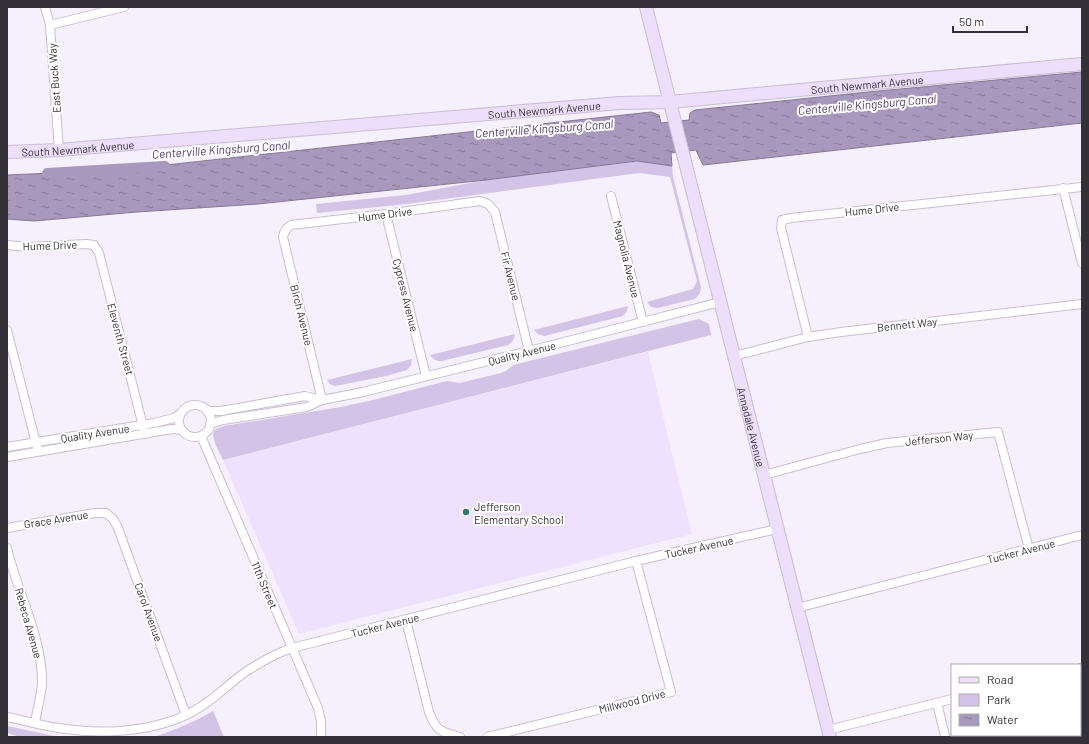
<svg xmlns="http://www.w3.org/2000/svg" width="1089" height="744" viewBox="0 0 1089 744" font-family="Barlow,sans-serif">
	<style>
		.built { fill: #eee1ff }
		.park { fill: #d3c3e7 }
		.water { fill: url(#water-ripples); stroke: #867995 }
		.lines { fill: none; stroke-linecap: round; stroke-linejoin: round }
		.canal { stroke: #a998bd; stroke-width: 10 }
		.street-casing { stroke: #c8bed4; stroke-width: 10 }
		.secondary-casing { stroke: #c8bed4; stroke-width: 14 }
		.street { stroke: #fff; stroke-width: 8 }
		.secondary { stroke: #eddffc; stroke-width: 12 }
		.poi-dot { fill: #327970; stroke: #fff; stroke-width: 1.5 }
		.labels { text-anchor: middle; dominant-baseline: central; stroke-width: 4; stroke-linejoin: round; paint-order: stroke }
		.street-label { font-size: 11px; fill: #343038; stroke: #fff }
		.poi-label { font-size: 11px; fill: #343038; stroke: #fff; text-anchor: start }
		.water-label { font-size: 12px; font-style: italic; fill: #563d70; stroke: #fff }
	</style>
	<defs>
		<pattern id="water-ripples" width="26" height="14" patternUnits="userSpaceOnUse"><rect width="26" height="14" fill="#a998bd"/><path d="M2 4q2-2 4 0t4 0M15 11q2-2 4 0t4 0" fill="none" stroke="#8a7c9b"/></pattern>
	</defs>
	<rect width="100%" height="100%" fill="#f6effd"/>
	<polygon class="built" points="648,352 667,433 692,534 299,634 223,460"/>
	<g class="park">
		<polygon points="637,161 672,166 673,177 701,287 700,293 695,299 657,308 651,307 647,302 693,289 697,281 670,177 639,173 407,204 317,213 316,204 406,195 486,180"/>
		<polygon points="628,306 627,311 623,316 544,336 538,334 534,330"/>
		<path d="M699,319l10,5 2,11 -488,125c-3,-7 -14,-24 -8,-30 2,-2 6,-3 9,-4l117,-19 28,-6 78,-20 13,2 41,-10 5,-2 7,-6z"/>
		<path d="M515,334c-1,5 -2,8 -7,11l-66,16c-6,0 -9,-2 -12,-6z"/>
		<polygon points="412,359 411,365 407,370 386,376 335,386 330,384 327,380"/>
		<path d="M213,711l11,26h-70c21,-7 40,-15 59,-26z"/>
		<polygon points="7,726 59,737 20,737 7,733"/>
	</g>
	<polygon class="water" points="1082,72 1082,123 703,165 696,150 671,153 672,166 637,161 486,180 258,204 137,212 34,221 7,219 7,175 120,170 651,112 659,115 661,123 689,120 690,113 695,110 868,92"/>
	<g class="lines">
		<polyline class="canal" points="47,173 165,166"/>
		<g class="street-casing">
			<g id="street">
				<polyline points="45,7 50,25 59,150"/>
				<polyline points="50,25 124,7"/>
				<polyline points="1063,188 1082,263"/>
				<polyline points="611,196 643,322"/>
				<polyline points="386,214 426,376"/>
				<polyline points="7,245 28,247 86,244 94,245 99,253 145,434"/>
				<polyline points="7,330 37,447"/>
				<polyline points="808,337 781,228 782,220 791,218 1082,187"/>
				<polyline points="734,356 808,337 841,332 1082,304"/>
				<path d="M322,400l-39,-163c1,-6 3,-9 8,-12l95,-11 94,-13 8,3 7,8 34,139"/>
				<circle cx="195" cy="421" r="16"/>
				<polyline points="207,411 221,411 305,396 322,400"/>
				<polyline points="210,424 223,420 307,407 322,400 363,392 529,351 720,302"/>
				<polyline points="201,436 318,708 321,721 321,737"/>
				<polyline points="7,447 154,423 174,418 180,414"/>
				<polyline points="7,457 172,429 182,430"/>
				<polyline points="764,475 860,449 887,443 998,432 1029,549"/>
				<polyline points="7,528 95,513 106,513 113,519 118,528 186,715"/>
				<path d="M7,548c10,44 36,90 35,136 -1,12 -5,26 -7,39"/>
				<polyline points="797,608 1082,535"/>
				<path d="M406,620l23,92c8,20 11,19 31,25"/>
				<polyline points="1080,668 1082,668"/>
				<polyline points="937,703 945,736"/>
				<path d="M7,717c20,4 39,10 59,12 35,5 75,3 108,-9 12,-4 24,-11 35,-19 13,-9 24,-21 38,-30 14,-9 29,-18 45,-23l344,-87 141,-32"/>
				<polyline points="828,730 952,699"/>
				<polyline points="1074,735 1074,737"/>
				<polyline points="487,737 671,692 636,561"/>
			</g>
		</g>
		<g class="secondary-casing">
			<g id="secondary">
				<path id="s1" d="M646,7l184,730"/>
				<path id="s2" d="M7,152l52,-2 561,-47 50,-1 412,-38"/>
			</g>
		</g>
		<use href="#street" class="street"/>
		<use href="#secondary" class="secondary"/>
	</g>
	<circle class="poi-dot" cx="466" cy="512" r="4"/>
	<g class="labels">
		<g class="street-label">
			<text transform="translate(54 78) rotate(-94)">East Buck Way</text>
			<text stroke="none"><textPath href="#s2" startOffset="863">South Newmark Avenue</textPath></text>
			<text stroke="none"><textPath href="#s2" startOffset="539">South Newmark Avenue</textPath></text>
			<text stroke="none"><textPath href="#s2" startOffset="71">South Newmark Avenue</textPath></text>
			<text transform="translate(872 209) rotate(-6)">Hume Drive</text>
			<text transform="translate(385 214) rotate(-7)">Hume Drive</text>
			<text transform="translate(50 245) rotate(-2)">Hume Drive</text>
			<text transform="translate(627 259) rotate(76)">Magnolia Avenue</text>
			<text transform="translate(511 276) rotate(76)">Fir Avenue</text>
			<text transform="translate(406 295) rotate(76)">Cypress Avenue</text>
			<text transform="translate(302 315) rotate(76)">Birch Avenue</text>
			<text transform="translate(907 324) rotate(-6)">Bennett Way</text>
			<text transform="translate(121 339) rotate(75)">Eleventh Street</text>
			<text transform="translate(522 353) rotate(-14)">Quality Avenue</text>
			<text stroke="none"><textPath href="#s1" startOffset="433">Annadale Avenue</textPath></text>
			<text transform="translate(95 433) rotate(-9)">Quality Avenue</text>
			<text transform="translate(939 438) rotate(-6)">Jefferson Way</text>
			<text transform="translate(56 519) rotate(-9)">Grace Avenue</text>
			<text transform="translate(699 547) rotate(-12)">Tucker Avenue</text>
			<text transform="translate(1021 551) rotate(-14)">Tucker Avenue</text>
			<text transform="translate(265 585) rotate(67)">11th Street</text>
			<text transform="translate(149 612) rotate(70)">Carol Avenue</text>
			<text transform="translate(29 623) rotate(74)">Rebeca Avenue</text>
			<text transform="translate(385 625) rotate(-14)">Tucker Avenue</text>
			<text transform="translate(632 701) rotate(-14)">Millwood Drive</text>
		</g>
		<g class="poi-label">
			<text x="474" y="506">Jefferson<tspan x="474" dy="13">Elementary School</tspan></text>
		</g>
		<g class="water-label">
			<text transform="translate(867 104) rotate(-5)">Centerville Kingsburg Canal</text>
			<text transform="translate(544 128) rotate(-4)">Centerville Kingsburg Canal</text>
			<text transform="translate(221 149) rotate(-4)">Centerville Kingsburg Canal</text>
		</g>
	</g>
	<rect width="1089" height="744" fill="none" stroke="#343038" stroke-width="16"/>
	<rect x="951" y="664" width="130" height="72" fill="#ffffff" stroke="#aeacaf"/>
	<rect x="959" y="677" width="20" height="6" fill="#eddffc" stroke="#aeacaf"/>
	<text x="987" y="684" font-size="12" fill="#343038">Road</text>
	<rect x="959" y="694" width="20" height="12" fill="#d3c3e7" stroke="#aeacaf"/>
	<text x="987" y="704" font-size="12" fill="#343038">Park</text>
	<rect x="959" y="714" width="20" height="12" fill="url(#water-ripples)" stroke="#aeacaf"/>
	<text x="987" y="724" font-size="12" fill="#343038">Water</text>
	<path d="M953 26v6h74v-6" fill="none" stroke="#343038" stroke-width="2"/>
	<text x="959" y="26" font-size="12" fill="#343038" stroke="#ffffff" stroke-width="3" paint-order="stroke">50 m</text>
</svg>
